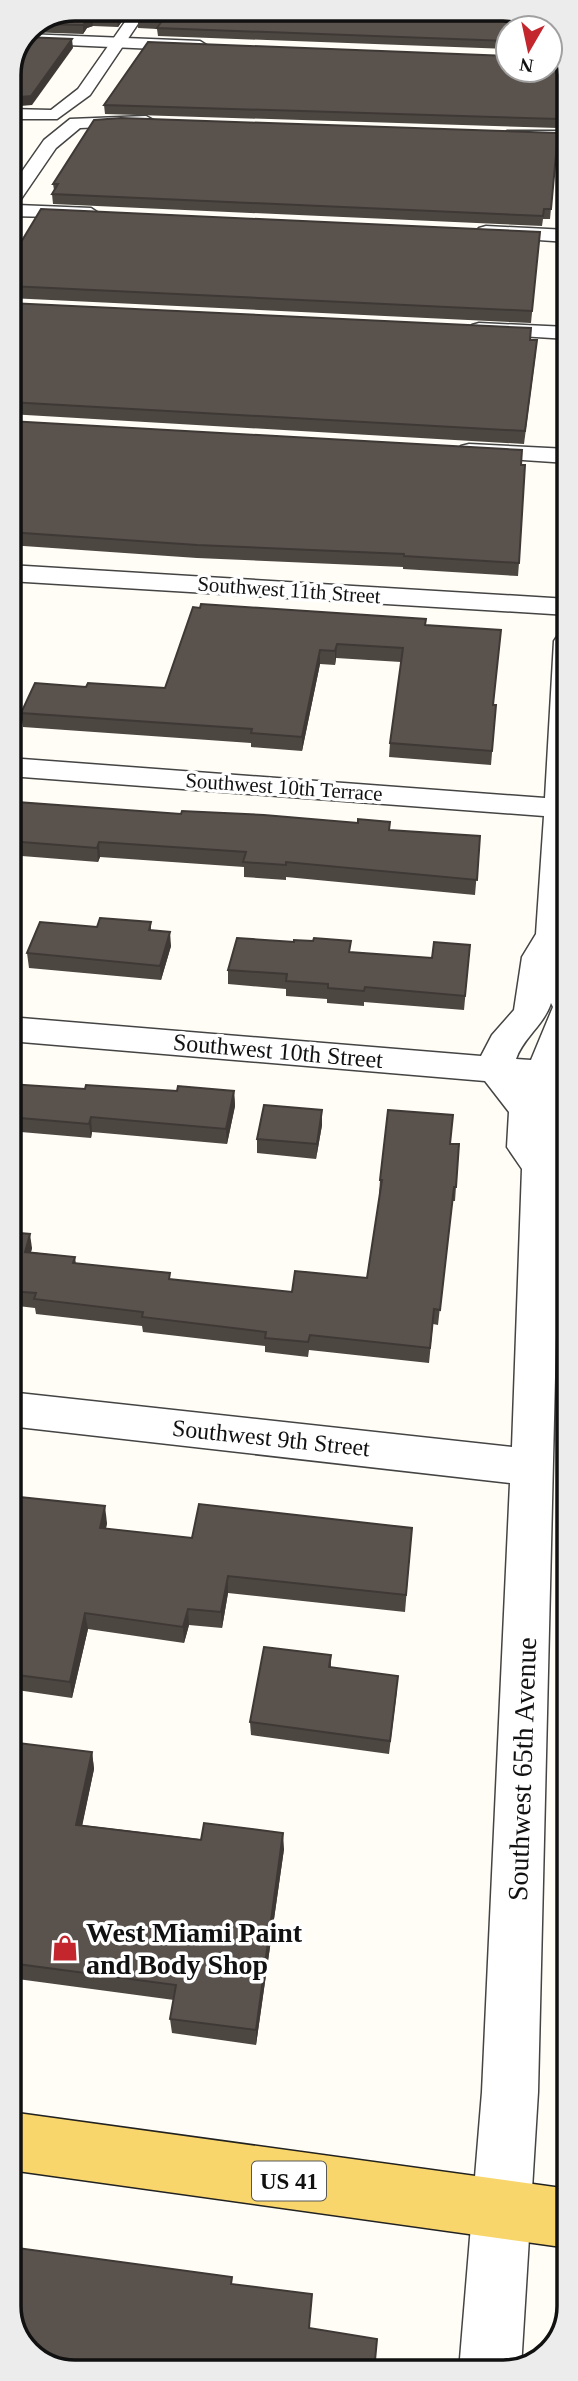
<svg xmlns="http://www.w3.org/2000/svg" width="578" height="2381" viewBox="0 0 578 2381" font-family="'Times New Roman',serif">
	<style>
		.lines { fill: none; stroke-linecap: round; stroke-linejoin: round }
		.minor-casing { stroke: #444; stroke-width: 3 }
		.tertiary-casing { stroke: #444; stroke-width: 3 }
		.primary-casing { stroke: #222; stroke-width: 3 }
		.minor { fill: #fff; fill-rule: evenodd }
		.tertiary { fill: #fff; fill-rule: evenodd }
		.primary { fill: #f9d66b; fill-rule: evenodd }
		.wall { fill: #4d4742 }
		.shaded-wall { fill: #3f3936 }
		.building { fill: #5a524d; stroke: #3f3936; stroke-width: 2 }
		.labels { text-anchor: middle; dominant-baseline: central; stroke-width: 7; stroke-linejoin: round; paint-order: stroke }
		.far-street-label { font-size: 21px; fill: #111; stroke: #fff }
		.shield { fill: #fff; stroke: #585858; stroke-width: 2 }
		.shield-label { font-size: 23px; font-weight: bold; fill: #111 }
		.street-label { font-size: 24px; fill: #111; stroke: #fff }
		.near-street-label { font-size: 28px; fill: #111; stroke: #fff }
		.near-poi-label { font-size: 28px; font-weight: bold; fill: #111; stroke: #fff; text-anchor: start }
		.rim { fill: none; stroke: #111; stroke-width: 3.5 }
	</style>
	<rect width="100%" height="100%" fill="#fffdf5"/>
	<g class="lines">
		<g class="minor-casing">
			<g id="minor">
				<polygon points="134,9 148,9 90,95 57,119 9,119 9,109 51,110 78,89"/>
				<polygon points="146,116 155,121 152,125 80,128 56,148 17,205 91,208 100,214 98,218 9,216 9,190 44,140 70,119"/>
				<polygon points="507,131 568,131 568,141 501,140 498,136"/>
				<polygon points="486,226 568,230 568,242 479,236 476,232 479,228"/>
				<polygon points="479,323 568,327 568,339 472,333 468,329 472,325"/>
				<polygon points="469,444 568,449 568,463 461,456 457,451 461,446"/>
				<polygon points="9,565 568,599 568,615 9,581"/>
				<path d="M568,633l1,422c-4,13 -2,22 0,34 2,25 3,57 -9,78l-22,925 -17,276 -5,3h-57l23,-279 28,-609 -501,-57v-34l503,55 10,-278 -15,-22 2,-35 -24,-31 -476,-40v-24l472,39 11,-21 22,-25 8,-53 14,-23 8,-118 -535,-40v-18l536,40 9,-157 4,-6zM551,1003l2,4 -22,53 -15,-1c7,-21 28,-34 35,-56z"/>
			</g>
		</g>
		<g class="tertiary-casing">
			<g id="tertiary">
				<polygon points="26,34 200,41 208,46 200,51 22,43"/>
				<polygon points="550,53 564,54 568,63 550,63"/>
			</g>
		</g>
		<g class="primary-casing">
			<polygon id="primary" points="10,2112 569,2189 569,2248 10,2170"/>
		</g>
		<use href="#minor" class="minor"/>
		<use href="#tertiary" class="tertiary"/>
		<use href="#primary" class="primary"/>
	</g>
	<g class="wall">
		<polygon points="75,9 131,9 118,27 93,26 87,28 83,34 27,32 28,28"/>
		<polygon points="138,20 508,28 508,49 158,36 157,29 138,28"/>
		<polygon points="550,28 561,49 561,51 550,50"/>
		<polygon points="104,105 557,106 560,106 558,128 105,114"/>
		<polygon points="558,133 550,219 543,219 542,226 53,204 52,194 54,190 53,184"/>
		<polygon points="540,232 531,323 9,298 9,262"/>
		<polygon points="9,303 530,340 536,352 524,444 9,414"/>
		<polygon points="9,421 521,465 519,563 518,576 403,569 403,567 197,558 9,545"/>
		<polygon points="193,607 425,625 493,705 496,705 491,765 389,757 390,743 401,662 336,658 335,665 320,664 302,751 251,747 251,743 23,727 21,713 86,687 165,688"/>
		<polygon points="9,795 19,796 20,802 181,814 358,823 390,822 390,830 480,836 475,895 286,877 286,880 244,877 244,867 100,857 98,862 9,855"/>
		<polygon points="151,922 151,930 171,946 161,980 29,968 27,953 97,927"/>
		<polygon points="470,945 464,1010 364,1002 364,1006 327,1003 327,999 286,996 286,989 228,984 228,970 351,952 432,958"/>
		<polygon points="9,1084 85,1089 234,1091 235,1106 227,1144 92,1132 91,1138 9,1131"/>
		<polygon points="322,1110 322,1125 316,1159 257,1153 257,1139"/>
		<polygon points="450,1144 459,1144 455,1201 452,1201 438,1325 433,1324 429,1363 309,1350 308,1357 265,1352 265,1346 143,1332 142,1326 36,1314 35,1308 9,1305 9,1232 32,1248 31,1252 75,1257 76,1264 171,1279 292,1292 367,1278 380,1195 379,1195 380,1180"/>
		<polygon points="10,1496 107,1523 106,1529 192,1538 412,1528 405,1612 228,1593 222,1628 189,1625 184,1643 88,1629 72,1698 10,1689"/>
		<polygon points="331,1655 331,1667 397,1690 389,1754 251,1735 250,1722"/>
		<polygon points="10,1742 92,1752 94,1769 82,1825 284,1849 256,2045 172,2033 170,2019 174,2000 10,1978"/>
	</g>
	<g class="shaded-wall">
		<polygon points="125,9 131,9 118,27 117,19"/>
		<polygon points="93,18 93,26 87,28 83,34 83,25 87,20"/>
		<polygon points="72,39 73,48 32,105 9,107 9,98"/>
		<polygon points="18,113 18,122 9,139 9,128"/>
		<polygon points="337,644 336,658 335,665 335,651"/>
		<polygon points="320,650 320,664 302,751 302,737"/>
		<polygon points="99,842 100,857 98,862 97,848"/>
		<polygon points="170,932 171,946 161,980 160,966"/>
		<polygon points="234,1091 235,1106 227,1144 226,1129"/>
		<polygon points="322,1110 322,1125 316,1159 317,1144"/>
		<polygon points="91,1117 92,1132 91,1138 89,1124"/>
		<polygon points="30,1234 32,1248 27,1266 25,1252"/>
		<polygon points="105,1506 107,1523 102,1545 100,1528"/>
		<polygon points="228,1576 228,1593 222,1628 221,1612"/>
		<polygon points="188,1609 189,1625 184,1643 183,1627"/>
		<polygon points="85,1613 88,1629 72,1698 70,1682"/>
		<polygon points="92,1752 94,1769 79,1841 76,1825"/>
		<polygon points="283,1833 284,1849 256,2045 256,2030"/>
	</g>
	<g class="building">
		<polygon points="75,9 125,9 117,19 93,18 87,20 83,25 38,24"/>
		<polygon points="145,9 512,9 550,28 508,28 508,41 157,28 162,21 138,20"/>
		<polygon points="550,28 557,42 550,43"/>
		<polygon points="24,37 72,39 31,96 9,98 9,74"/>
		<polygon points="148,42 508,56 508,70 550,70 550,56 561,57 557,106 560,106 559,119 104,105"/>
		<polygon points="9,112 18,113 9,128"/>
		<polygon points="121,118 558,133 551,209 544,209 543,216 52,194 58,184 53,184 94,120"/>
		<polygon points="41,209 540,232 532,311 9,286 9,262"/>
		<polygon points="9,303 531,328 530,340 537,340 525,431 9,402"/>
		<polygon points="9,421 522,450 521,465 525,465 519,563 404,556 404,554 197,545 9,532"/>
		<polygon points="201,604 426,619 425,625 501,630 493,705 496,705 492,751 390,743 403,648 337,644 335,651 320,650 302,737 251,733 252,729 21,713 35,683 86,687 88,683 165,688 193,607 200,608"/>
		<polygon points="9,795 19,796 17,802 181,814 182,811 264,815 358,823 358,819 390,822 389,830 480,836 477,880 286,862 286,865 243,862 246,852 99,842 97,848 9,841"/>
		<polygon points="100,918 151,922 149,930 170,932 160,966 27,953 40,922 97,927"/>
		<polygon points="237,938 294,942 294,940 313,941 314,938 351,941 349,952 432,958 434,942 470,945 465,996 365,987 364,991 328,988 328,984 286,981 287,974 228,970"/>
		<polygon points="9,1084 85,1089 86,1085 177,1091 178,1086 234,1091 226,1129 91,1117 89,1124 9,1117"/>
		<polygon points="264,1105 322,1110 317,1144 257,1139"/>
		<polygon points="388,1110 453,1115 450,1144 459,1144 456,1187 454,1187 440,1310 434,1309 430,1348 310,1335 308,1342 265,1338 266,1332 142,1317 143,1312 34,1299 36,1293 9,1291 9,1232 30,1234 25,1252 75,1257 73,1263 170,1273 169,1279 292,1292 295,1271 367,1278 382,1180 380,1180"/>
		<polygon points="10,1496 105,1506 100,1528 192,1538 199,1504 412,1528 406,1595 228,1576 221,1612 188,1609 183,1627 85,1613 70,1682 10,1674"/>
		<polygon points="264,1647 331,1655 329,1667 398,1676 390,1741 250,1722"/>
		<polygon points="10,1742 92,1752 76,1825 201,1840 204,1823 283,1833 256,2030 170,2019 176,1985 10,1963"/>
		<polygon points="10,2247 232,2277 231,2284 312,2294 309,2328 377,2339 374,2371 66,2372 28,2353 10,2319"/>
	</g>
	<defs>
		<g id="shop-bare" transform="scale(2.1)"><path d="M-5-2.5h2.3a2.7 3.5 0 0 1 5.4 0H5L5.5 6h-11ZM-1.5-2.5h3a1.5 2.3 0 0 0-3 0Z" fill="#c4262e" stroke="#fff" stroke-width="2.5" paint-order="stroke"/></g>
	</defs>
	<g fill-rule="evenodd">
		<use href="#shop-bare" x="65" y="1948"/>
	</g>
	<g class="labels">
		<g class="far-street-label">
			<text transform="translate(289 590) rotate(4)">Southwest 11th Street</text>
			<text transform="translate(284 787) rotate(4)">Southwest 10th Terrace</text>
		</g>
		<rect class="shield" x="252" y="2161.5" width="74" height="39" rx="5"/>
		<g class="shield-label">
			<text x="289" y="2181">US 41</text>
		</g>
		<g class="street-label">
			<text transform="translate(278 1051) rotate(5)">Southwest 10th Street</text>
			<text transform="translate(271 1438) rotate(6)">Southwest 9th Street</text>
		</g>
		<g class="near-street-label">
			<text transform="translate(522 1769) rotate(-88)">Southwest 65th Avenue</text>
		</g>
		<g class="near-poi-label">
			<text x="86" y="1932">West Miami Paint<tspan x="86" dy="32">and Body Shop</tspan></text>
		</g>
	</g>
	<path d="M0 0H578V2381H0ZM75 21H503A54 54 0 0 1 557 75V2306A54 54 0 0 1 503 2360H75A54 54 0 0 1 21 2306V75A54 54 0 0 1 75 21Z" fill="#ececec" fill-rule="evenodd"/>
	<path class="rim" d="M75 21H503A54 54 0 0 1 557 75V2306A54 54 0 0 1 503 2360H75A54 54 0 0 1 21 2306V75A54 54 0 0 1 75 21Z"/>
	<g transform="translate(529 49) rotate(189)"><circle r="33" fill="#ffffff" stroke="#a0a0a0" stroke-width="2"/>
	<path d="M0-5L12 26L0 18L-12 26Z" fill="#c4262e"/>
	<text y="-10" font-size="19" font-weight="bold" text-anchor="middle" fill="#111111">N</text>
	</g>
</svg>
